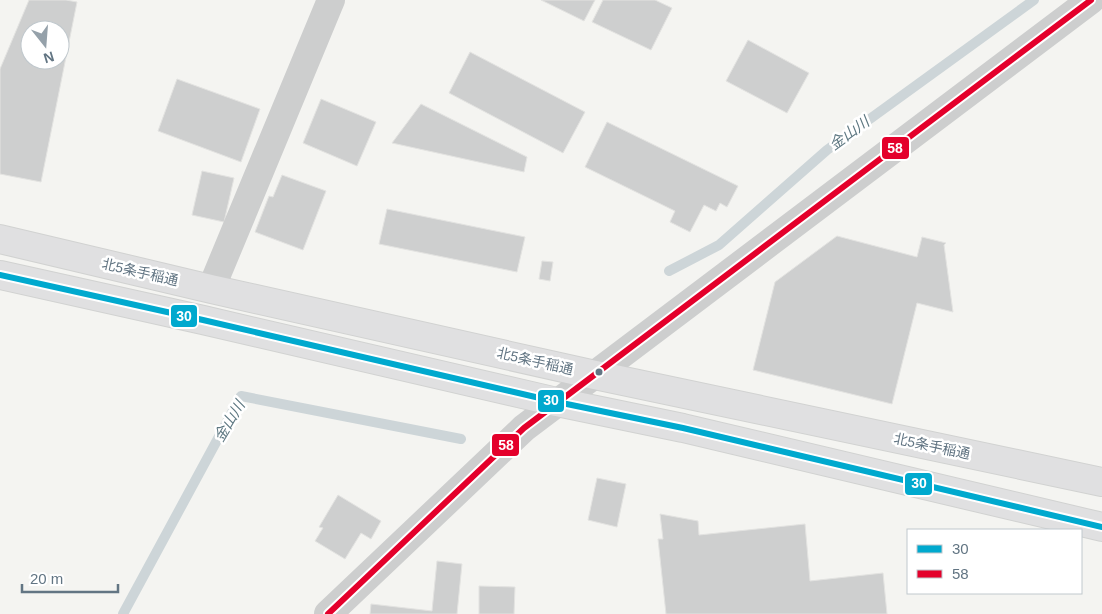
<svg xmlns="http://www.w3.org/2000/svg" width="1102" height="614" viewBox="0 0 1102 614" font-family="Helvetica,'Noto Sans JP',sans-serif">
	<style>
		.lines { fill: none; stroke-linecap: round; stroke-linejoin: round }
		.stream { stroke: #cdd5d8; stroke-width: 10 }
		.building { fill: #cecfcf; stroke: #e3e3e1; fill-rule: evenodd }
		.highway-casing { stroke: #d1d2d1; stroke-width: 30 }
		.street { stroke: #cdcece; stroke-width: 28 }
		.highway { stroke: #e0e0e1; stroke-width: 28 }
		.bus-1-casing { stroke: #fff; stroke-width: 10 }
		.bus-2-casing { stroke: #fff; stroke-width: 10 }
		.bus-1 { stroke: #00a9ce; stroke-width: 6 }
		.bus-2 { stroke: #e4002b; stroke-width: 6 }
		.bus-dot { fill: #627583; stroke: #fff; stroke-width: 2 }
		.labels { text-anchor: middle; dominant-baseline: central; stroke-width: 5; stroke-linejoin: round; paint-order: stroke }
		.street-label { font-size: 14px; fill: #627583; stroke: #fff }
		.water-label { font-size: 15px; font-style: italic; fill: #5d7781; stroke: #fff }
		.line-badge { stroke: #fff; stroke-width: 2 }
		.badge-label { font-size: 14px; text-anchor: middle; font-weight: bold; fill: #fff }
	</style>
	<rect width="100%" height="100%" fill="#f4f4f1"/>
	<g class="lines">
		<g class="stream">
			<polyline points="669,271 719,245 827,150 1034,0"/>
			<polyline points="123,614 241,396 461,439"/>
		</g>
	</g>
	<g class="building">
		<path d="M29,0h37l11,2 -36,180 -41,-8v-105zM30,30h30v30h-30z"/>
		<polygon points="541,0 595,0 584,21"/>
		<polygon points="603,0 655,0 672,8 651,50 592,22"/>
		<polygon points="748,40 809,73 787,113 726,81"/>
		<polygon points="470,52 585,112 563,153 449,93"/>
		<polygon points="177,79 260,109 241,162 158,131"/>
		<polygon points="321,99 376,122 357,166 303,143"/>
		<polygon points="421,104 527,157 524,172 392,143"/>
		<polygon points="607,122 738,186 727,207 720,203 716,211 704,205 690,232 670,222 675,211 585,167"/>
		<polygon points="202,171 234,178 224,222 192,215"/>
		<polygon points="282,175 326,191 303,250 255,232 269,196 273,197"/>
		<polygon points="387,209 525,237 517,272 379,244"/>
		<polygon points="837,236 917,257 922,237 946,243 944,245 953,312 917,303 892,404 753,370 775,282"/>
		<polygon points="542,261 553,262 550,281 539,279"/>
		<polygon points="597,478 626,484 617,527 588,520"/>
		<polygon points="338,495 381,521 371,539 361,533 345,559 315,541 323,528 319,527"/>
		<polygon points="660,514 698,521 699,535 805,524 810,581 883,573 887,614 666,614 658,539 663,539"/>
		<polygon points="437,561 462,564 457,614 370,614 371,604 432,611"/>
		<polygon points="479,586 515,587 514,614 479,614"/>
	</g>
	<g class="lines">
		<g class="highway-casing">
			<g id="highway">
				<polyline points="0,239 211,289 595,375 1102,482"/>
				<polyline points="0,275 203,320 557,402 683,428 1102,527"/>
			</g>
		</g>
		<g class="street">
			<polyline points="211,289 331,0"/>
			<polyline points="328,614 524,428 1091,0"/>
		</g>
		<use href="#highway" class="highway"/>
		<g class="bus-1-casing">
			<polyline id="bus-1" points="0,275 203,320 557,402 683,428 1102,527"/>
		</g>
		<g class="bus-2-casing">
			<polyline id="bus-2" points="328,614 524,428 1091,0"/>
		</g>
		<use href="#bus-1" class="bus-1"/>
		<use href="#bus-2" class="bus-2"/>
	</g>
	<circle class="bus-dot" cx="599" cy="372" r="4.5"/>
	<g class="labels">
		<g class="street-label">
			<text transform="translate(140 272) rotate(13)">北5条手稲通</text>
			<text transform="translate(535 361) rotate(13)">北5条手稲通</text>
			<text transform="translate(932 446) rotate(12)">北5条手稲通</text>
		</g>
		<g class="water-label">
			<text transform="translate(849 133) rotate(-36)">金山川</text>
			<text transform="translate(229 421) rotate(-59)">金山川</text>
		</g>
	</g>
	<g class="line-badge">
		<rect x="881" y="136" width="29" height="24" rx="5" fill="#e4002b"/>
		<rect x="170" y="304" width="28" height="24" rx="5" fill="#00a9ce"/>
		<rect x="537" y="389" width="28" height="24" rx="5" fill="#00a9ce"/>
		<rect x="491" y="433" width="29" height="24" rx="5" fill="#e4002b"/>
		<rect x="904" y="472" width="29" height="24" rx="5" fill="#00a9ce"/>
	</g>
	<g class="badge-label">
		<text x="895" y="153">58</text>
		<text x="184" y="321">30</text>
		<text x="551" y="405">30</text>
		<text x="506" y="450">58</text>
		<text x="919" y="488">30</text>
	</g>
	<rect x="907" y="529" width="175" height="65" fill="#ffffff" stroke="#c0c8cd"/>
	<rect x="917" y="545" width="25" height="8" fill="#00a9ce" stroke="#c0c8cd"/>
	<text x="952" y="554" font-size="15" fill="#627583">30</text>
	<rect x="917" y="570" width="25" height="8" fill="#e4002b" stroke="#c0c8cd"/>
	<text x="952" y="579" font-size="15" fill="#627583">58</text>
	<g transform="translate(45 45) rotate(163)"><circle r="24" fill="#ffffff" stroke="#c0c8cd"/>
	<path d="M0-4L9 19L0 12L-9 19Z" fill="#95a1aa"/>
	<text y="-8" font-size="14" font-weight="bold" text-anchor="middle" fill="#627583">N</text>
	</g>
	<path d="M22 584v8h96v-8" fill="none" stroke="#627583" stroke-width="2.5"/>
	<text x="30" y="584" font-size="15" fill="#627583" stroke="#ffffff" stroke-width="4" paint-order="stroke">20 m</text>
</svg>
